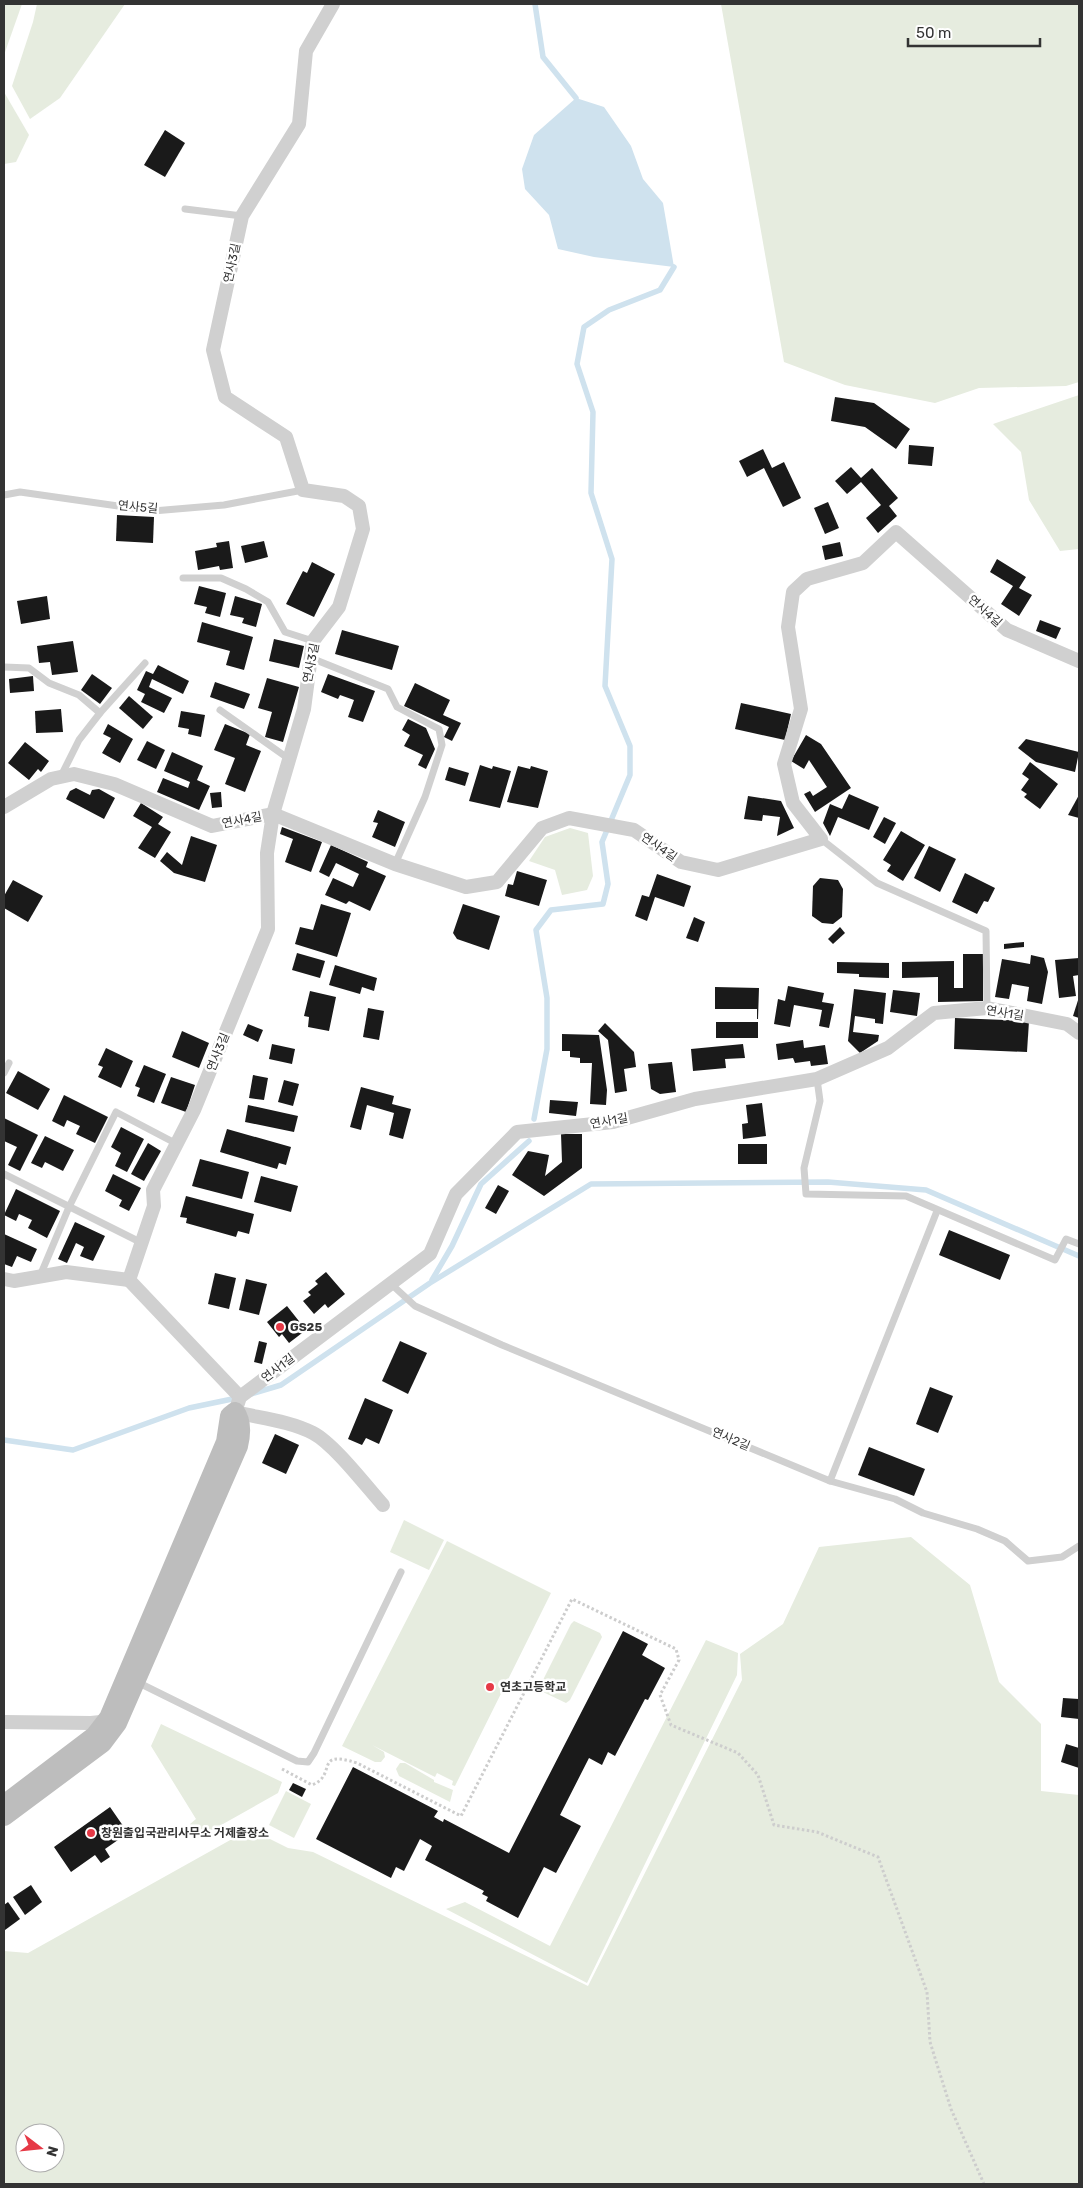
<svg xmlns="http://www.w3.org/2000/svg" width="1083" height="2188" viewBox="0 0 1083 2188" font-family="Rubik,'Noto Sans KR',sans-serif">
	<style>
		.green { fill: #e6ecdf; fill-rule: evenodd }
		.water { fill: #cfe2ee }
		.lines { fill: none; stroke-linecap: round; stroke-linejoin: round }
		.stream { stroke: #cfe2ee; stroke-width: 5.5 }
		.building { fill: #1a1a1a }
		.path { stroke: #cdcdcd; stroke-width: 3; stroke-dasharray: 2.5 2.5; stroke-linecap: butt }
		.lane { stroke: #d0d0d0; stroke-width: 7 }
		.street { stroke: #d0d0d0; stroke-width: 14 }
		.secondary { stroke: #bdbdbd; stroke-width: 20 }
		.poi-dot { fill: #e63946; stroke: #fff; stroke-width: 2 }
		.labels { text-anchor: middle; dominant-baseline: central; stroke-width: 5; stroke-linejoin: round; paint-order: stroke }
		.street-label { font-size: 12px; fill: #333; stroke: #fff }
		.poi-label { font-size: 12px; font-weight: bold; fill: #333; stroke: #fff; text-anchor: start }
	</style>
	<rect width="100%" height="100%" fill="#fff"/>
	<g class="green">
		<polygon points="4,4 22,4 4,55"/>
		<polygon points="37,4 125,4 60,98 30,119 12,86 33,22"/>
		<polygon points="721,4 1079,4 1079,382 1066,386 979,388 935,403 845,385 784,362"/>
		<polygon points="4,92 29,135 16,162 4,164"/>
		<polygon points="1079,395 1079,549 1060,551 1029,500 1021,452 993,424"/>
		<polygon points="570,828 588,833 593,876 587,890 562,895 555,870 529,861 545,837"/>
		<polygon points="404,1520 444,1540 429,1570 390,1552"/>
		<path d="M911,1537l59,48 29,97 42,42v67l38,4v389h-1075v-233l24,2 222,-124 38,19 25,4 275,134 154,-306 -2,-26 43,-30 36,-77zM25,2133h30v30h-30z"/>
		<polygon points="447,1541 551,1593 455,1786 452,1785 453,1781 437,1773 435,1777 372,1745 384,1752 385,1757 381,1762 375,1762 342,1746"/>
		<polygon points="574,1621 600,1633 602,1637 570,1700 566,1703 543,1692 540,1686 571,1624"/>
		<polygon points="706,1640 738,1653 737,1675 587,1983 446,1909 465,1902 550,1946"/>
		<polygon points="161,1724 282,1782 278,1793 198,1838 190,1824 196,1819 151,1746"/>
		<polygon points="400,1763 405,1763 434,1780 434,1782 453,1790 450,1802 399,1776 396,1769"/>
		<polygon points="286,1791 311,1804 294,1838 269,1825"/>
	</g>
	<polygon class="water" points="576,98 604,107 631,146 643,179 663,203 674,267 594,257 558,249 549,215 525,189 522,169 534,135"/>
	<g class="lines">
		<g class="stream">
			<polyline points="535,4 543,57 576,98"/>
			<polyline points="534,1119 547,1049 547,998 536,930 551,910 603,904 608,884 602,842 630,775 630,746 605,686 612,559 591,493 593,412 577,364 584,327 609,310 660,290 674,267"/>
			<polyline points="432,1280 452,1246 481,1184 529,1141"/>
			<polyline points="251,1394 281,1385 430,1283 591,1184 828,1182 926,1190 1079,1256"/>
			<polyline points="4,1440 73,1450 189,1408 237,1398"/>
		</g>
	</g>
	<g class="building">
		<polygon points="165,130 185,143 165,177 144,165"/>
		<polygon points="835,397 874,403 910,429 896,449 865,427 831,421"/>
		<polygon points="909,445 934,447 932,466 908,464"/>
		<polygon points="763,449 772,468 784,462 801,498 783,507 764,468 747,477 739,461"/>
		<polygon points="851,467 861,478 872,468 898,498 889,506 897,516 878,533 866,518 881,505 861,482 847,494 835,481"/>
		<polygon points="828,502 839,528 825,534 814,508"/>
		<polygon points="117,515 154,517 153,543 116,541"/>
		<polygon points="229,541 233,568 220,570 219,566 198,570 195,551 217,547 216,543"/>
		<polygon points="264,541 268,557 245,563 241,546"/>
		<polygon points="840,542 843,556 825,560 822,546"/>
		<polygon points="997,559 1026,577 1019,588 1032,595 1019,616 1001,604 1013,586 990,572"/>
		<polygon points="312,562 335,574 314,617 286,604 303,571 307,573"/>
		<polygon points="199,586 226,593 220,617 205,613 207,607 194,604"/>
		<polygon points="47,596 50,619 21,624 17,601"/>
		<polygon points="235,596 262,604 256,627 242,623 244,618 230,615"/>
		<polygon points="1040,620 1061,628 1056,639 1036,631"/>
		<polygon points="202,622 253,637 244,670 226,665 230,651 197,642"/>
		<polygon points="342,630 399,646 392,670 335,654"/>
		<polygon points="274,639 304,646 299,668 269,661"/>
		<polygon points="73,641 78,672 52,675 50,662 39,663 37,646"/>
		<polygon points="158,665 189,681 183,694 152,679 149,687 172,698 164,713 141,702 145,694 137,690 146,671 153,674"/>
		<polygon points="92,674 112,688 100,704 81,690"/>
		<polygon points="328,674 375,691 363,722 348,717 354,700 340,695 338,699 321,692"/>
		<polygon points="33,676 34,691 10,693 9,679"/>
		<polygon points="267,678 299,687 283,742 265,737 272,712 258,708"/>
		<polygon points="215,682 250,694 244,709 210,697"/>
		<polygon points="415,683 450,700 443,715 461,723 452,741 444,737 449,727 404,706"/>
		<polygon points="129,696 153,717 143,729 119,708"/>
		<polygon points="741,703 791,714 785,740 735,729"/>
		<polygon points="61,709 63,732 36,733 35,711"/>
		<polygon points="181,711 205,715 201,737 188,734 189,729 178,727"/>
		<polygon points="408,719 426,728 435,749 426,769 418,765 423,755 404,746 410,735 402,730"/>
		<polygon points="108,724 133,739 120,763 102,753 111,738 103,734"/>
		<polygon points="225,724 250,734 246,745 261,751 245,792 225,784 235,758 214,750"/>
		<polygon points="806,735 821,744 851,788 815,812 804,794 810,791 813,796 827,787 809,760 804,769 791,761"/>
		<polygon points="1026,739 1079,752 1075,772 1036,762 1018,748"/>
		<polygon points="147,741 165,750 156,769 137,760"/>
		<polygon points="25,742 49,761 41,772 38,769 29,780 8,763"/>
		<polygon points="172,752 203,766 197,780 210,786 199,810 157,792 163,778 188,788 190,782 164,771"/>
		<polygon points="1030,762 1058,784 1040,809 1024,797 1027,794 1021,790 1029,779 1022,774"/>
		<polygon points="480,765 492,769 493,766 511,771 500,808 469,801"/>
		<polygon points="518,766 530,769 531,766 548,771 538,808 507,802"/>
		<polygon points="449,767 469,773 465,786 445,780"/>
		<polygon points="76,788 90,795 92,790 99,789 115,798 104,819 66,799 70,791"/>
		<polygon points="221,792 222,807 212,808 210,793"/>
		<polygon points="849,794 879,807 869,830 838,817 830,836 823,823 830,804 842,809"/>
		<polygon points="1079,795 1079,818 1068,815"/>
		<polygon points="748,796 781,801 794,828 777,836 780,817 763,815 762,821 744,819"/>
		<polygon points="141,803 163,817 158,824 171,832 155,858 138,848 152,827 133,816"/>
		<polygon points="378,810 405,822 395,847 372,837 378,823 373,822"/>
		<polygon points="884,817 896,823 885,844 873,837"/>
		<polygon points="282,827 322,842 311,872 285,862 293,839 280,834"/>
		<polygon points="901,831 925,845 903,881 887,871 891,865 883,860"/>
		<polygon points="191,836 217,845 205,882 174,873 160,861 167,852 182,865"/>
		<polygon points="331,845 368,862 366,867 386,876 370,911 349,901 346,904 325,895 333,878 353,887 359,874 336,863 329,877 319,872"/>
		<polygon points="929,846 956,859 940,892 914,878"/>
		<polygon points="517,871 547,880 539,906 505,896 508,884 513,885"/>
		<polygon points="965,873 995,888 988,902 984,901 977,914 952,902"/>
		<polygon points="657,874 691,886 684,907 655,897 647,921 635,916 642,895 649,897"/>
		<polygon points="820,878 838,880 843,889 842,917 833,924 822,923 812,916 813,886"/>
		<polygon points="13,880 43,896 28,922 4,908 4,896"/>
		<polygon points="321,904 351,913 337,957 295,944 300,927 313,930"/>
		<polygon points="463,904 500,916 489,950 457,939 453,933"/>
		<polygon points="694,917 705,922 698,942 686,938"/>
		<polygon points="840,927 845,933 833,944 828,939"/>
		<polygon points="1024,942 1024,947 1004,949 1004,944"/>
		<polygon points="297,953 325,961 320,978 292,970"/>
		<polygon points="963,954 983,954 983,1001 938,1002 938,977 902,978 902,962 954,961 954,988 963,988"/>
		<polygon points="1031,955 1044,958 1048,972 1042,1004 1027,1001 1029,987 1012,984 1009,999 995,997 1002,959 1030,964"/>
		<polygon points="1079,958 1079,975 1073,976 1076,996 1059,998 1055,960"/>
		<polygon points="837,962 889,963 889,978 859,977 859,974 837,973"/>
		<polygon points="335,965 377,978 374,991 362,987 360,994 329,985"/>
		<polygon points="788,986 824,993 822,1002 834,1004 829,1028 819,1026 822,1010 794,1005 790,1027 774,1024 778,999 785,1001"/>
		<polygon points="715,987 759,988 758,1019 757,1019 757,1009 715,1009"/>
		<polygon points="854,989 886,993 883,1024 875,1023 875,1019 855,1016 853,1032 879,1035 878,1041 860,1053 848,1041"/>
		<polygon points="893,990 920,993 917,1016 890,1012"/>
		<polygon points="310,991 336,997 329,1031 308,1027 309,1017 304,1016"/>
		<polygon points="1079,997 1079,1018 1073,1016"/>
		<polygon points="368,1008 384,1011 379,1040 363,1037"/>
		<polygon points="955,1018 1029,1021 1027,1052 954,1049"/>
		<rect x="716" y="1022" width="42" height="16"/>
		<polygon points="605,1023 634,1052 636,1067 624,1069 627,1091 615,1093 608,1040 598,1031"/>
		<polygon points="248,1024 263,1030 258,1042 243,1035"/>
		<polygon points="182,1031 209,1043 199,1068 172,1057"/>
		<polygon points="562,1034 599,1035 607,1090 606,1105 590,1104 592,1063 580,1063 580,1058 570,1057 570,1051 562,1051"/>
		<polygon points="803,1040 804,1048 825,1045 828,1064 811,1066 810,1061 795,1063 793,1058 778,1060 776,1044"/>
		<polygon points="272,1044 295,1049 292,1064 269,1059"/>
		<polygon points="743,1044 745,1058 725,1059 726,1068 693,1071 691,1049"/>
		<polygon points="106,1048 133,1061 121,1088 98,1077 103,1067 98,1065"/>
		<polygon points="672,1062 676,1092 660,1094 651,1089 648,1064"/>
		<polygon points="144,1065 166,1074 154,1103 137,1096 140,1088 135,1086"/>
		<polygon points="18,1071 50,1089 38,1110 6,1093"/>
		<polygon points="253,1075 268,1078 264,1100 249,1098"/>
		<polygon points="171,1077 195,1085 186,1112 161,1103"/>
		<polygon points="284,1080 299,1084 293,1106 278,1102"/>
		<polygon points="361,1087 394,1096 392,1104 411,1109 403,1139 389,1135 394,1113 367,1105 361,1130 350,1127"/>
		<polygon points="64,1095 108,1117 95,1143 76,1134 80,1126 67,1120 64,1127 52,1121"/>
		<polygon points="550,1100 578,1102 576,1116 549,1113"/>
		<polygon points="762,1103 766,1136 743,1139 742,1124 748,1123 746,1105"/>
		<polygon points="248,1105 298,1116 294,1132 245,1122"/>
		<polygon points="4,1118 38,1135 20,1171 8,1165 17,1147 4,1141"/>
		<polygon points="121,1127 144,1139 127,1172 115,1166 121,1153 111,1147"/>
		<polygon points="227,1129 291,1147 286,1165 279,1163 277,1169 220,1152"/>
		<polygon points="561,1134 582,1134 582,1168 544,1196 512,1175 528,1151 549,1155 545,1176 562,1162"/>
		<polygon points="45,1136 74,1150 63,1171 45,1162 42,1168 31,1163"/>
		<polygon points="148,1143 161,1151 144,1181 131,1174"/>
		<rect x="738" y="1144" width="29" height="20"/>
		<polygon points="200,1159 249,1172 242,1199 192,1186"/>
		<polygon points="113,1174 141,1188 129,1211 119,1206 122,1200 105,1191"/>
		<polygon points="261,1176 298,1186 291,1212 254,1202"/>
		<polygon points="498,1185 509,1191 496,1214 485,1208"/>
		<polygon points="16,1189 60,1211 47,1238 28,1228 32,1220 19,1214 16,1221 4,1215"/>
		<polygon points="186,1196 254,1214 249,1234 238,1231 236,1237 186,1223 187,1218 180,1217"/>
		<polygon points="75,1222 105,1236 93,1261 80,1256 84,1247 76,1243 67,1263 58,1259"/>
		<polygon points="949,1230 1010,1255 1000,1280 939,1255"/>
		<polygon points="4,1234 37,1249 31,1262 17,1256 12,1267 4,1264"/>
		<polygon points="326,1272 345,1294 328,1308 325,1304 314,1314 303,1301 311,1295 308,1292 318,1284 315,1281"/>
		<polygon points="215,1273 236,1278 229,1309 208,1304"/>
		<polygon points="246,1279 267,1284 259,1315 239,1310"/>
		<polygon points="287,1306 306,1330 289,1343 282,1334 279,1337 267,1322"/>
		<polygon points="259,1341 267,1343 262,1364 254,1362"/>
		<polygon points="400,1341 427,1353 408,1394 382,1381"/>
		<polygon points="930,1387 953,1396 938,1433 916,1424"/>
		<polygon points="365,1398 393,1410 379,1444 366,1438 362,1445 348,1439"/>
		<polygon points="275,1434 299,1445 286,1474 262,1463"/>
		<polygon points="869,1447 925,1469 914,1496 858,1475"/>
		<polygon points="623,1631 648,1644 642,1655 665,1668 648,1700 645,1699 615,1756 608,1752 602,1765 589,1758 560,1815 581,1826 556,1873 544,1867 518,1918 486,1901 488,1897 482,1894 484,1891 425,1860 432,1846 420,1839 404,1871 396,1867 391,1878 316,1839 353,1767 438,1811 434,1817 443,1822 444,1819 509,1853"/>
		<polygon points="1063,1698 1079,1699 1079,1719 1061,1717"/>
		<polygon points="1066,1744 1079,1748 1079,1768 1061,1762"/>
		<polygon points="293,1783 306,1789 302,1797 289,1790"/>
		<polygon points="110,1807 128,1833 105,1849 110,1857 101,1863 95,1855 71,1872 54,1847"/>
		<polygon points="31,1885 42,1902 25,1915 13,1897"/>
		<polygon points="8,1902 20,1919 5,1930 4,1905"/>
	</g>
	<g class="lines">
		<path class="path" d="M282,1769l30,16c26,-10 1,-36 45,-22l104,53 111,-217 104,50 3,11 -19,35 11,30 67,28 20,22 16,50 43,7 61,25 49,135 3,50 21,67 33,75"/>
		<g class="lane">
			<polyline points="185,209 242,216"/>
			<polyline points="4,495 20,492 153,511 224,505 303,490"/>
			<polyline points="183,578 221,578 246,589 268,602 285,632 313,641"/>
			<polyline points="311,658 388,689 397,707 439,729 442,745 425,797 395,864"/>
			<polyline points="4,667 29,668 49,683 79,695 100,713"/>
			<polyline points="220,710 289,759"/>
			<polyline points="61,776 79,740 100,713 145,663"/>
			<polyline points="821,839 877,883 986,931 987,1008"/>
			<polyline points="4,1073 9,1063"/>
			<polyline points="817,1079 820,1101 804,1168 806,1194 906,1196 1055,1260 1066,1239 1079,1244"/>
			<polyline points="4,1174 142,1243"/>
			<polyline points="40,1276 69,1207 116,1112 177,1144"/>
			<polyline points="390,1283 415,1306 502,1345 830,1481 895,1499 923,1513 977,1529 1005,1541 1028,1561 1062,1557 1079,1546"/>
			<polyline points="830,1481 937,1211"/>
			<polyline points="137,1682 297,1761 308,1762 314,1753 401,1572"/>
		</g>
		<g class="street">
			<polyline points="4,807 51,779 74,774 114,784 212,826 273,814 395,864 466,887 497,882 542,828 569,818 634,830 681,862 718,870 821,839 793,803 784,764 801,709 788,627 793,592 807,579 863,563 896,532 1007,630 1079,661"/>
			<polyline points="4,1279 14,1281 66,1272 129,1280 154,1206 153,1190 194,1110 268,929 267,853 273,814 304,709 313,641 339,607 363,529 359,506 344,496 303,490 286,437 225,397 213,350 242,216 299,124 306,51 333,4"/>
			<polyline points="129,1280 240,1397"/>
			<path d="M383,1505c-17,-19 -49,-61 -70,-72 -23,-12 -53,-15 -78,-21l5,-15 190,-143 26,-60 61,-62 96,-10 82,-23 122,-20 71,-31 46,-35 53,-5 80,16 12,9"/>
			<polyline points="4,1722 91,1723 110,1721"/>
		</g>
		<path class="secondary" d="M4,1805l91,-69 14,-18 117,-276 4,-26 5,-4c7,10 6,22 3,34l-121,277 -15,20 -98,73"/>
	</g>
	<g class="poi-dot">
		<circle cx="280" cy="1327" r="5"/>
		<circle cx="490" cy="1687" r="5"/>
		<circle cx="91" cy="1833" r="5"/>
	</g>
	<g class="labels">
		<g class="street-label">
			<text transform="translate(232 263) rotate(-78)">연사3길</text>
			<text transform="translate(138 507) rotate(5)">연사5길</text>
			<text transform="translate(985 611) rotate(42)">연사4길</text>
			<text transform="translate(311 663) rotate(-79)">연사3길</text>
			<text transform="translate(242 820) rotate(-11)">연사4길</text>
			<text transform="translate(659 847) rotate(35)">연사4길</text>
			<text transform="translate(1005 1013) rotate(9)">연사1길</text>
			<text transform="translate(218 1052) rotate(-68)">연사3길</text>
			<text transform="translate(609 1121) rotate(-10)">연사1길</text>
			<text transform="translate(278 1368) rotate(-37)">연사1길</text>
			<text transform="translate(731 1439) rotate(23)">연사2길</text>
		</g>
		<g class="poi-label">
			<text x="290" y="1327">GS25</text>
			<text x="500" y="1687">연초고등학교</text>
			<text x="101" y="1833">창원출입국관리사무소 거제출장소</text>
		</g>
	</g>
	<rect width="1083" height="2188" fill="none" stroke="#333333" stroke-width="10"/>
	<g transform="translate(40 2148) rotate(106)"><circle r="24" fill="#ffffff" stroke="#adadad"/>
	<path d="M0-4L9 19L0 12L-9 19Z" fill="#e63946"/>
	<text y="-8" font-size="14" font-weight="bold" text-anchor="middle" fill="#333333">N</text>
	</g>
	<path d="M908 38v8h132v-8" fill="none" stroke="#333333" stroke-width="2.5"/>
	<text x="916" y="38" font-size="15" fill="#333333" stroke="#ffffff" stroke-width="4" paint-order="stroke">50 m</text>
</svg>
